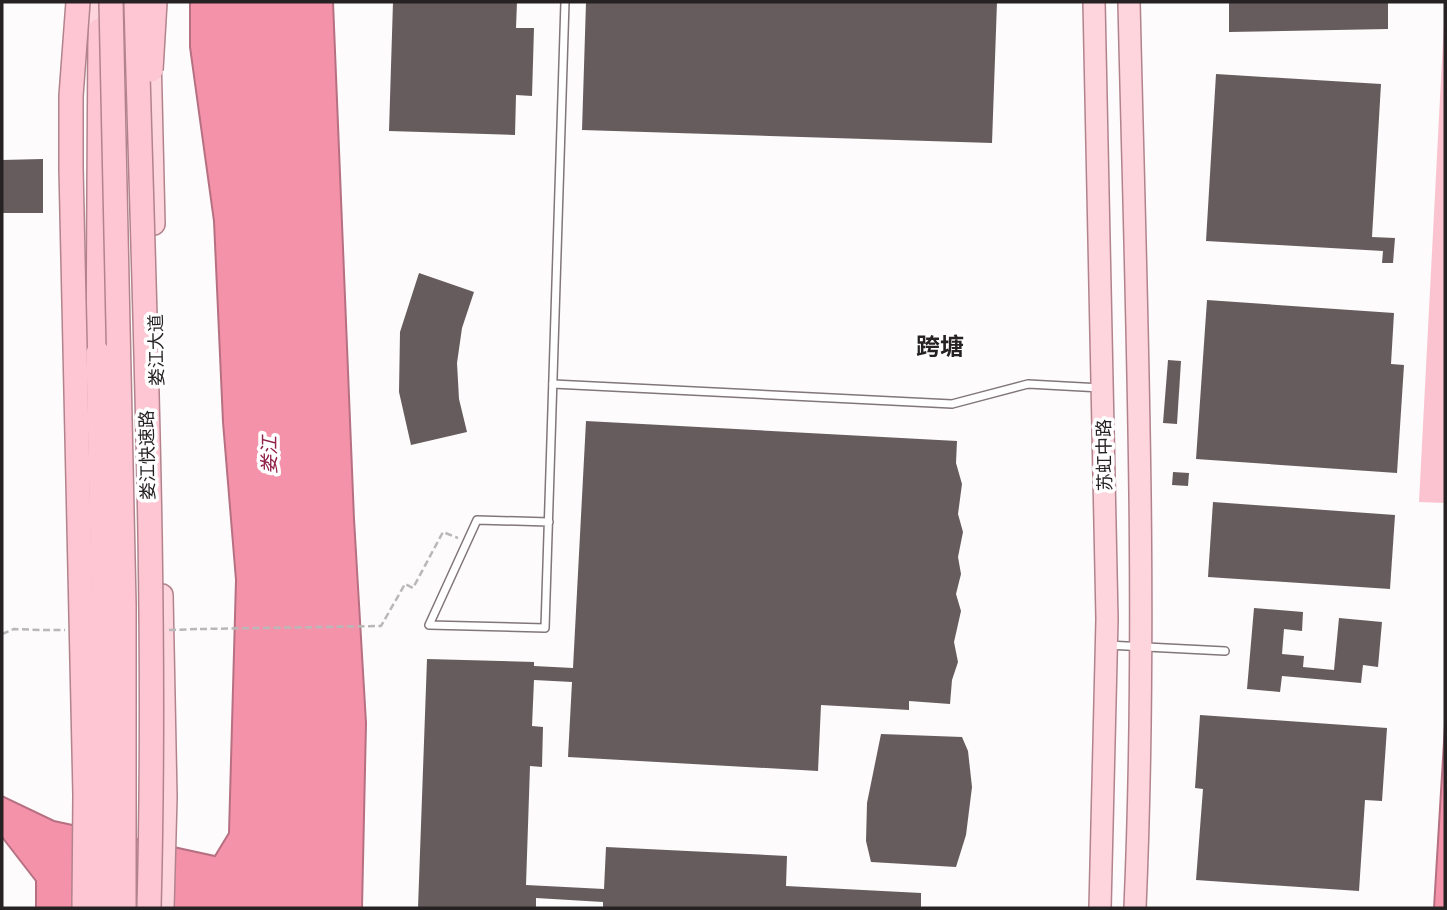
<svg xmlns="http://www.w3.org/2000/svg" width="1447" height="910" viewBox="0 0 1447 910" font-family="Lora,'Noto Sans SC',serif">
	<style>
		.green { fill: #fbc3cf }
		.water { fill: #f492aa; stroke: #b67082; stroke-width: 2 }
		.building { fill: #665c5e }
		.lines { fill: none; stroke-linecap: round; stroke-linejoin: round }
		.service-casing { stroke: #817678; stroke-width: 10 }
		.primary-casing { stroke: #b2838d; stroke-width: 24 }
		.trunk-casing { stroke: #b2838d; stroke-width: 26 }
		.path { stroke: #b9b7b7; stroke-width: 2.5; stroke-dasharray: 7 3.5; stroke-linecap: butt }
		.service { stroke: #fff; stroke-width: 7 }
		.primary { stroke: #fed4dd; stroke-width: 21 }
		.trunk { stroke: #fec6d2; stroke-width: 23 }
		.trunk-bridge-casing { stroke: #b2838d; stroke-width: 26; stroke-linecap: butt }
		.path-bridge { stroke: #b9b7b7; stroke-width: 2.5; stroke-dasharray: 7 3.5; stroke-linecap: butt }
		.trunk-bridge { stroke: #fec6d2; stroke-width: 23 }
		.labels { text-anchor: middle; dominant-baseline: central; stroke-width: 7; stroke-linejoin: round; paint-order: stroke }
		.street-label { font-size: 18px; fill: #262223; stroke: #fff }
		.water-label { font-size: 19px; font-style: italic; fill: #912048; stroke: #fff }
		.district-label { font-size: 24px; font-weight: bold; fill: #262223; stroke: #fff }
	</style>
	<rect width="100%" height="100%" fill="#fdfbfb"/>
	<polygon class="green" points="1445,2 1445,503 1419,502"/>
	<g class="water">
		<polygon points="190,2 333,2 354,519 366,723 362,908 36,908 36,881 2,837 2,796 54,821 215,856 229,833 236,580 223,422 214,221 190,47"/>
		<polygon points="1445,725 1445,908 1434,908"/>
	</g>
	<g class="building">
		<polygon points="393,2 517,2 516,28 534,28 532,96 516,95 515,135 389,131"/>
		<polygon points="586,2 997,2 992,143 582,130"/>
		<polygon points="1229,2 1388,2 1388,29 1229,32"/>
		<polygon points="1216,74 1381,84 1372,237 1395,238 1393,263 1382,263 1383,251 1206,241"/>
		<polygon points="43,159 43,213 2,213 2,160"/>
		<polygon points="419,273 474,292 462,328 457,363 459,399 467,432 411,445 399,392 400,332"/>
		<polygon points="1207,300 1394,313 1391,364 1404,365 1397,473 1196,459"/>
		<polygon points="1168,360 1181,361 1177,424 1163,423"/>
		<polygon points="586,421 957,441 956,463 962,484 958,514 963,532 958,557 961,574 956,594 961,611 954,642 958,662 952,680 950,704 909,701 909,710 821,705 818,771 568,757 572,682 534,680 532,726 543,727 542,767 530,766 526,885 604,889 606,847 787,856 786,886 921,893 921,908 603,908 603,902 536,898 536,908 418,908 427,659 534,662 534,666 573,668"/>
		<polygon points="1173,472 1189,473 1188,486 1172,485"/>
		<polygon points="1213,502 1395,515 1390,589 1208,577"/>
		<polygon points="1254,608 1303,612 1302,631 1284,629 1282,654 1304,656 1303,667 1334,670 1339,618 1382,622 1378,667 1363,665 1361,683 1282,676 1280,692 1247,689"/>
		<polygon points="1200,715 1387,728 1382,801 1365,800 1359,891 1196,880 1203,789 1195,788"/>
		<polygon points="881,734 962,737 968,751 972,787 966,835 956,867 871,862 866,841 867,803"/>
	</g>
	<g class="lines">
		<g class="service-casing">
			<g id="service">
				<polyline points="553,384 952,404 1028,384 1101,388"/>
				<polyline points="549,522 477,520 429,625 545,628 565,2"/>
				<polyline points="1107,645 1225,651"/>
			</g>
		</g>
		<g class="primary-casing">
			<g id="primary">
				<polyline points="99,2 100,45"/>
				<polyline points="1094,2 1107,619 1100,908"/>
				<path d="M1129,2c7,302 19,604 6,906"/>
				<polyline points="150,53 154,224"/>
				<polyline points="162,595 166,797 163,908"/>
			</g>
		</g>
		<g class="trunk-casing">
			<polyline id="trunk" points="98,353 100,30"/>
		</g>
		<g class="path">
			<polyline points="200,629 381,626 405,584 413,588 443,532 458,538"/>
			<polyline points="2,634 14,629 43,630"/>
		</g>
		<use href="#service" class="service"/>
		<use href="#primary" class="primary"/>
		<use href="#trunk" class="trunk"/>
		<g class="trunk-bridge-casing">
			<g id="trunk-bridge">
				<polyline points="78,2 71,96 71,168 85,795 84,908"/>
				<polyline points="111,2 124,604 124,908"/>
				<path d="M136,2c8,302 21,604 13,906"/>
				<polyline points="151,70 155,2"/>
				<polyline points="98,353 107,797 105,908"/>
			</g>
		</g>
		<g class="path-bridge">
			<polyline points="43,630 65,630"/>
			<polyline points="169,630 200,629"/>
		</g>
		<use href="#trunk-bridge" class="trunk-bridge"/>
	</g>
	<g class="labels">
		<g class="street-label">
			<text transform="translate(156 350) rotate(-91)">娄江大道</text>
			<text transform="translate(147 455) rotate(-91)">娄江快速路</text>
			<text transform="translate(1104 455) rotate(-91)">苏虹中路</text>
		</g>
		<g class="water-label">
			<text transform="translate(269 455) rotate(-90)">娄江</text>
		</g>
		<g class="district-label">
			<text x="940" y="346">跨塘</text>
		</g>
	</g>
	<rect width="1447" height="910" fill="none" stroke="#262223" stroke-width="7"/>
</svg>
